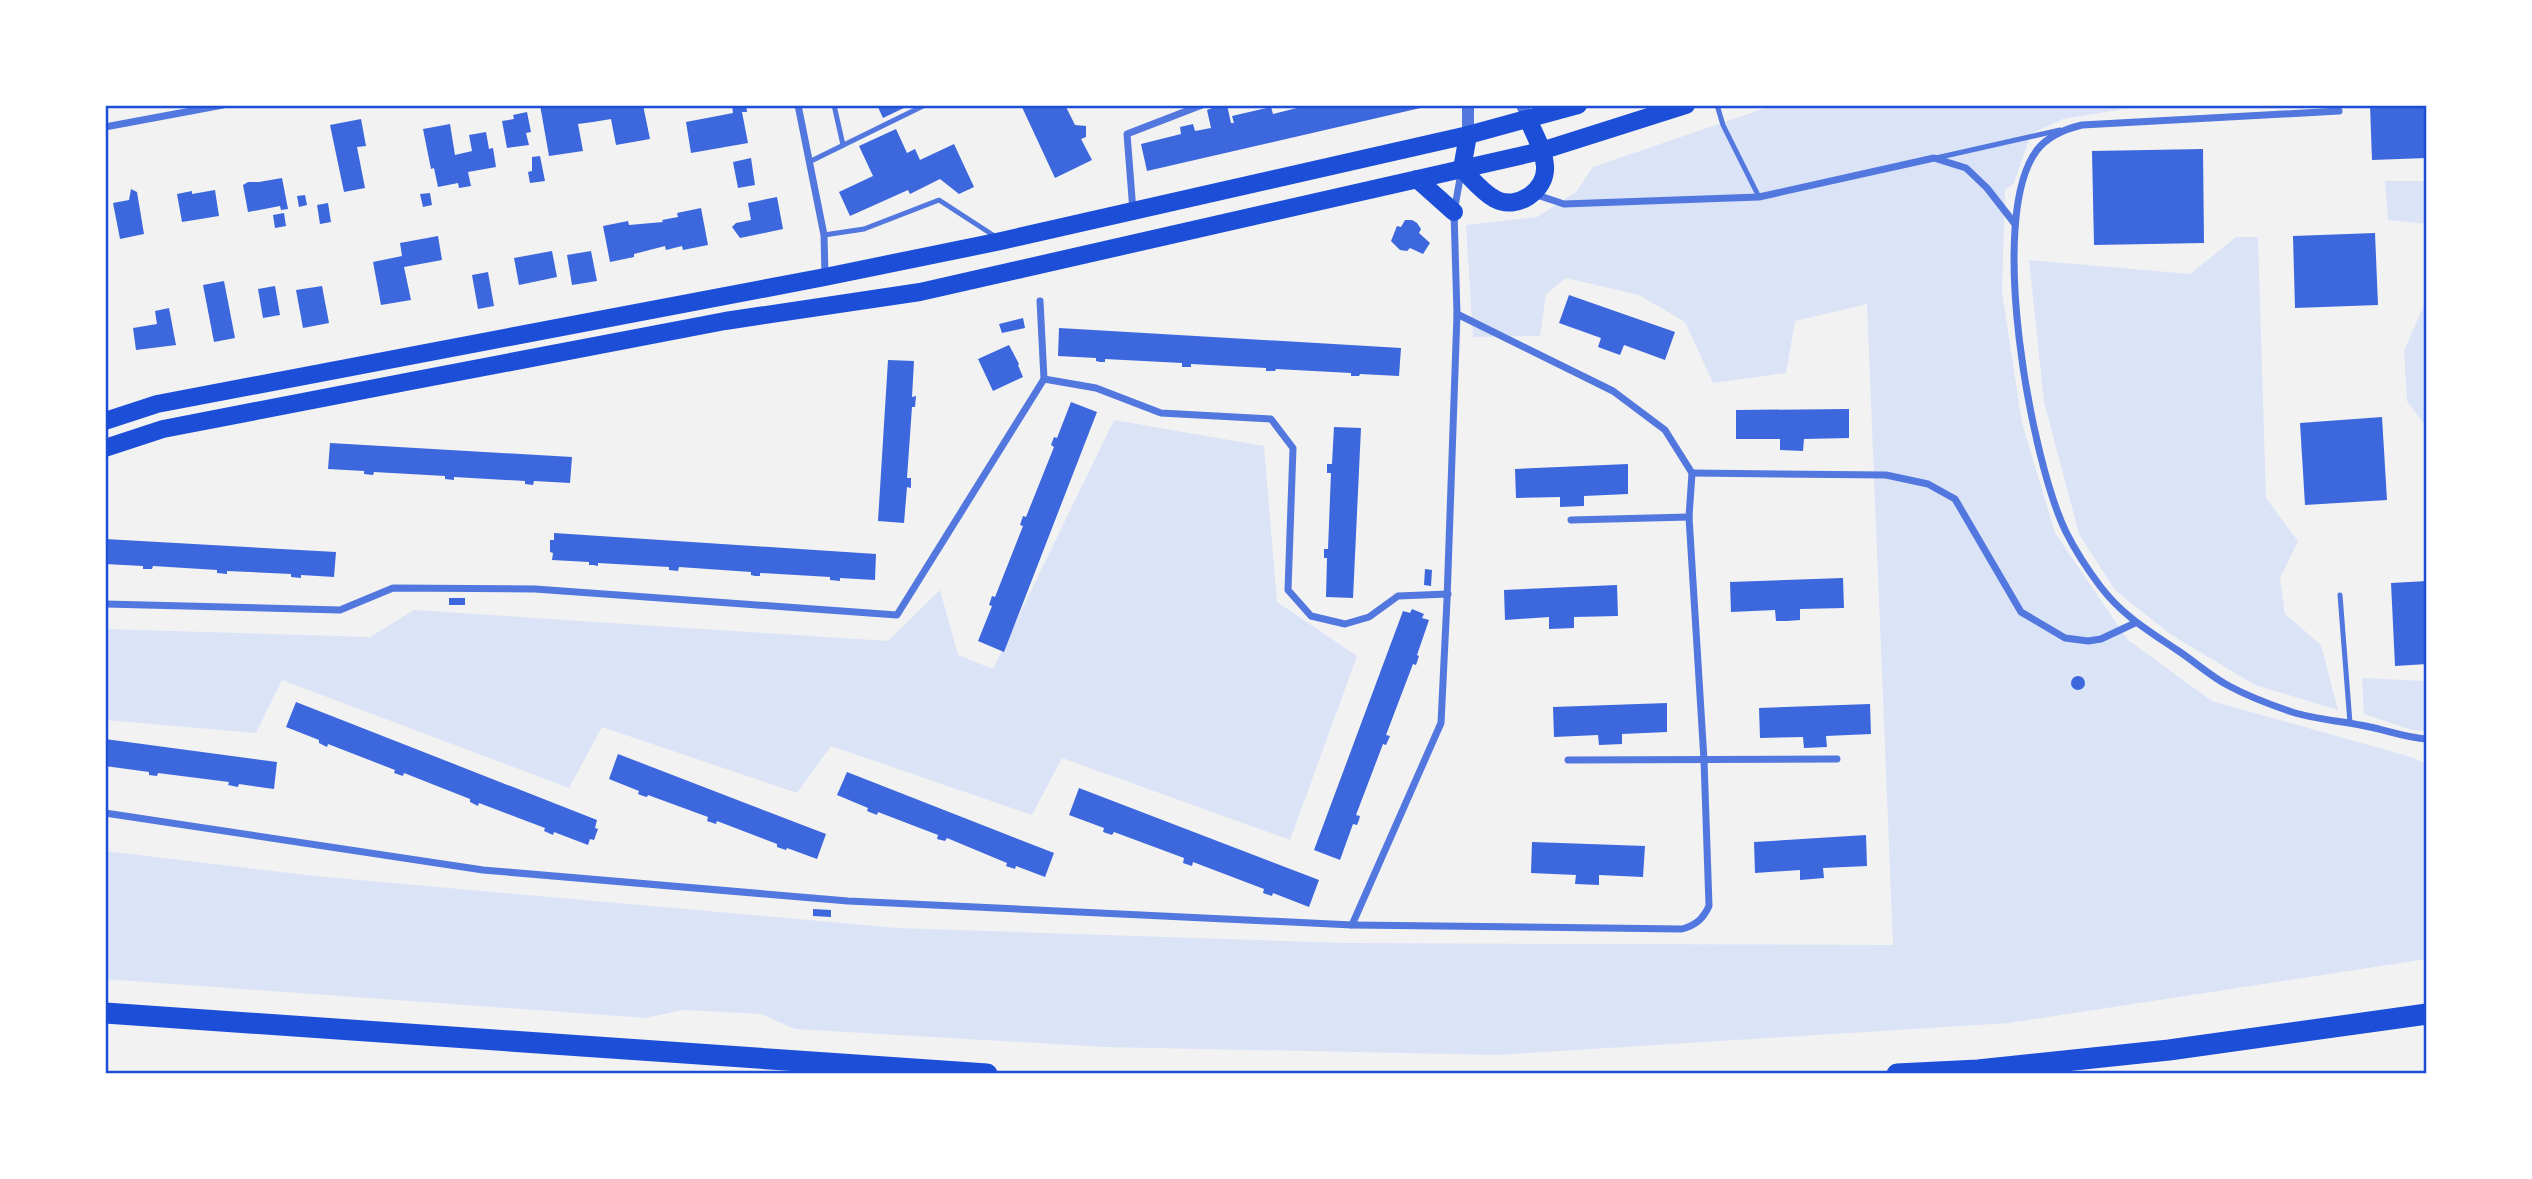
<svg xmlns="http://www.w3.org/2000/svg" width="2532" height="1179" viewBox="0 0 2532 1179" font-family="Karla,sans-serif">
	<style>
		.green { fill: #dbe4f7 }
		.building { fill: #3d67dc }
		.lines { fill: none; stroke-linecap: round; stroke-linejoin: round }
		.service { stroke: #5277de; stroke-width: 5 }
		.minor { stroke: #5277de; stroke-width: 7 }
		.tertiary { stroke: #5277de; stroke-width: 12 }
		.primary { stroke: #1d4ed8; stroke-width: 18 }
		.motorway { stroke: #1d4ed8; stroke-width: 21 }
		.neatline { fill: none; stroke: #1d4ed8; stroke-width: 2.5 }
	</style>
	<rect width="100%" height="100%" fill="#f2f2f2"/>
	<g class="green">
		<polygon points="1774,105 2148,105 2063,119 2031,134 2014,183 2005,190 2002,292 2022,423 2055,533 2128,640 2212,701 2411,757 2427,764 2427,959 2009,1023 1497,1055 1105,1047 795,1029 761,1014 682,1010 646,1018 105,979 105,851 315,876 898,928 1346,943 1893,945 1867,304 1795,321 1786,373 1713,383 1685,322 1639,295 1566,278 1546,294 1540,336 1473,337 1466,225 1537,217 1576,192 1593,167"/>
		<polygon points="2385,181 2427,181 2427,224 2388,220"/>
		<polygon points="2236,237 2258,237 2266,498 2298,541 2280,578 2285,614 2321,645 2338,710 2255,685 2170,634 2115,590 2079,534 2044,402 2029,260 2190,274"/>
		<polygon points="2427,298 2427,428 2407,401 2404,351"/>
		<polygon points="1114,420 1264,446 1277,602 1357,656 1290,840 1062,758 1032,815 831,746 797,793 602,727 569,788 282,680 256,733 105,720 105,629 370,637 414,610 888,641 940,590 958,655 993,669"/>
		<polygon points="2362,678 2427,681 2427,731 2412,730 2364,714"/>
	</g>
	<g class="building">
		<polygon points="540,105 643,105 650,139 616,145 611,119 593,122 578,124 583,151 549,156"/>
		<polygon points="732,105 746,105 747,112 742,112 748,143 691,153 686,122 733,113"/>
		<polygon points="877,105 910,105 883,118"/>
		<polygon points="1021,105 1065,105 1075,125 1086,126 1086,137 1081,139 1092,160 1055,178"/>
		<polygon points="1220,105 1227,105 1231,123 1234,123 1232,116 1271,107 1273,114 1309,105 1429,106 1147,171 1141,144 1181,134 1180,127 1193,124 1195,131 1211,128 1207,110"/>
		<polygon points="2370,105 2427,105 2427,158 2372,160"/>
		<polygon points="527,112 531,132 526,133 529,145 507,148 502,121 514,119 513,115"/>
		<polygon points="361,119 366,146 357,147 365,188 344,192 330,125"/>
		<polygon points="450,124 455,155 472,151 469,135 486,132 489,149 493,148 496,167 468,172 471,186 459,188 458,183 438,187 434,168 431,169 423,129"/>
		<polygon points="896,129 907,153 915,149 920,160 954,144 974,187 959,194 940,179 910,194 908,190 850,216 839,192 873,176 859,146"/>
		<polygon points="2203,149 2204,243 2094,245 2092,151"/>
		<polygon points="540,156 545,181 530,183 528,172 532,171 532,157"/>
		<polygon points="751,158 755,185 738,188 733,162"/>
		<polygon points="282,178 288,209 281,210 280,206 248,212 243,185 248,182 259,182"/>
		<polygon points="131,189 137,192 144,234 120,239 113,203 129,200"/>
		<polygon points="215,190 219,216 182,222 177,194 192,191 192,194"/>
		<polygon points="430,193 432,205 423,207 420,194"/>
		<polygon points="305,195 307,205 299,207 297,196"/>
		<polygon points="777,197 783,229 740,238 732,227 736,223 751,220 748,203"/>
		<polygon points="328,203 331,222 320,224 317,205"/>
		<polygon points="701,208 708,245 683,250 682,246 666,250 665,246 634,254 634,257 610,262 603,226 628,221 629,225 663,222 662,220 678,217 677,213"/>
		<polygon points="284,213 286,226 275,228 273,215"/>
		<polygon points="1405,220 1412,220 1417,223 1421,229 1419,233 1430,243 1423,254 1410,248 1407,251 1400,250 1391,241 1397,226 1401,227"/>
		<polygon points="2375,233 2378,305 2295,308 2293,236"/>
		<polygon points="438,236 442,260 404,267 411,300 381,305 373,262 402,256 400,243"/>
		<polygon points="552,251 557,277 519,285 514,258"/>
		<polygon points="591,251 597,281 572,285 567,255"/>
		<polygon points="488,272 494,306 478,309 472,275"/>
		<polygon points="224,281 235,338 214,342 203,285"/>
		<polygon points="275,286 280,315 263,318 258,289"/>
		<polygon points="322,286 329,323 303,328 296,290"/>
		<polygon points="1569,295 1675,332 1665,360 1624,345 1620,355 1598,347 1601,338 1559,323"/>
		<polygon points="169,308 176,345 136,350 133,328 157,324 155,311"/>
		<polygon points="1023,318 1025,328 1002,333 999,324"/>
		<polygon points="1059,328 1401,348 1399,376 1360,374 1359,376 1351,376 1351,373 1276,369 1275,371 1266,371 1266,368 1191,364 1191,367 1182,367 1182,363 1105,359 1105,362 1100,362 1096,361 1096,358 1058,356"/>
		<polygon points="1009,345 1019,364 1018,365 1023,377 993,391 978,359"/>
		<polygon points="888,360 914,361 912,397 916,396 915,407 912,407 907,478 911,478 911,488 907,487 904,523 878,521"/>
		<polygon points="1071,402 1097,412 1004,652 978,641 992,606 989,605 992,596 995,597 1023,526 1020,525 1023,516 1026,517 1054,447 1051,445 1054,437 1057,438"/>
		<polygon points="1849,409 1849,438 1804,439 1803,451 1780,450 1780,439 1736,439 1736,410"/>
		<polygon points="2382,417 2387,500 2305,505 2300,423"/>
		<polygon points="1334,427 1361,428 1353,598 1326,597 1327,558 1324,558 1324,549 1328,549 1331,473 1327,473 1327,464 1332,464"/>
		<polygon points="330,443 572,457 570,483 534,481 533,485 525,484 525,481 454,477 454,480 445,479 445,476 374,472 373,475 364,474 364,471 328,469"/>
		<polygon points="1628,464 1628,494 1584,496 1584,506 1560,507 1560,497 1516,498 1515,469"/>
		<polygon points="554,533 876,554 875,580 840,578 840,581 830,580 830,577 760,573 760,576 755,576 751,575 751,572 679,567 678,571 669,570 669,567 598,563 598,566 593,565 589,565 589,562 552,560 553,553 550,552 550,540 554,540"/>
		<polygon points="105,539 336,552 334,577 301,575 301,578 291,577 291,574 227,571 227,574 217,573 217,570 153,566 152,569 143,569 143,566 105,564"/>
		<polygon points="1425,569 1432,570 1431,586 1424,585"/>
		<polygon points="1843,578 1844,608 1800,609 1800,620 1787,621 1776,621 1775,610 1731,612 1730,582"/>
		<polygon points="2427,581 2427,664 2395,666 2391,583"/>
		<polygon points="1617,585 1618,616 1574,617 1574,628 1549,629 1549,617 1505,620 1504,590"/>
		<rect x="449" y="598" width="16" height="7"/>
		<polygon points="1412,609 1424,614 1422,618 1429,620 1417,655 1419,656 1416,665 1413,664 1386,735 1390,736 1386,745 1383,744 1356,815 1360,816 1359,820 1357,825 1353,824 1340,860 1314,850 1403,611 1410,613"/>
		<circle cx="2078" cy="683" r="7"/>
		<polygon points="296,702 597,820 595,828 598,829 594,840 590,839 588,845 554,832 553,835 544,831 545,828 479,803 478,806 470,802 470,799 404,773 403,776 394,773 395,770 328,744 327,747 319,743 319,740 286,727"/>
		<polygon points="1667,703 1667,732 1622,734 1622,744 1599,745 1598,735 1554,737 1553,707"/>
		<polygon points="1870,704 1871,734 1826,736 1827,747 1804,748 1803,737 1760,738 1759,708"/>
		<polygon points="105,739 277,762 274,789 239,784 238,787 228,785 229,782 158,773 157,776 149,775 149,772 105,766"/>
		<polygon points="618,754 826,834 817,859 787,848 786,850 777,847 777,844 717,821 716,824 707,821 708,817 648,795 647,797 643,796 638,794 639,791 609,779"/>
		<polygon points="847,772 1054,853 1045,877 1016,866 1015,869 1006,866 1007,863 947,838 945,841 937,839 938,835 878,812 877,815 867,811 868,808 837,795"/>
		<polygon points="1079,788 1319,880 1309,907 1273,893 1272,896 1263,893 1264,889 1193,862 1192,866 1183,863 1184,858 1114,832 1112,835 1103,832 1104,828 1069,815"/>
		<polygon points="1866,835 1867,866 1823,868 1824,878 1800,880 1800,870 1755,873 1754,842"/>
		<polygon points="1532,842 1645,846 1643,877 1599,875 1599,885 1575,884 1576,875 1531,873"/>
		<polygon points="813,909 831,910 831,917 813,916"/>
	</g>
	<g class="lines">
		<g class="service">
			<polyline points="834,105 843,145"/>
			<polyline points="1717,105 1723,125 1759,197"/>
			<polyline points="1936,158 2060,130"/>
			<polyline points="809,162 925,105"/>
			<polyline points="824,235 864,229 939,200 996,237"/>
			<polyline points="2340,595 2350,723"/>
		</g>
		<g class="minor">
			<polyline points="798,105 824,235 825,276"/>
			<path d="M2339,111l-257,14c-17,4 -34,11 -45,25 -51,67 -6,310 29,382 9,18 22,38 34,54 22,29 47,44 77,64 17,11 33,26 52,36 19,10 42,19 63,26 25,8 53,9 78,15 19,4 37,11 57,12"/>
			<polyline points="105,127 223,105"/>
			<polyline points="1534,194 1564,204 1759,197 1934,158 1966,168 1987,188 2015,224"/>
			<polyline points="1133,211 1127,134 1202,105"/>
			<polyline points="1040,301 1044,379"/>
			<polyline points="1692,473 1886,475 1928,484 1955,499 2021,612 2065,638 2088,641 2101,639 2135,623"/>
			<polyline points="1571,520 1689,517"/>
			<polyline points="105,604 340,610 393,588 535,589 897,615 1044,379 1096,388 1161,413 1271,419 1293,448 1288,590 1311,616 1345,624 1369,617 1398,596 1448,594"/>
			<polyline points="1568,760 1837,759"/>
			<polyline points="105,813 483,870 848,901 1352,925 1441,723 1447,600 1457,314 1454,212 1461,173"/>
			<path d="M1352,925l330,4c14,-4 21,-10 27,-23l-5,-146 -15,-243 3,-44 -27,-43 -52,-39 -156,-77"/>
		</g>
		<g class="tertiary">
			<polyline points="1522,105 1528,119"/>
			<polyline points="1468,135 1468,105"/>
		</g>
		<g class="primary">
			<path d="M1462,169c10,10 20,23 33,30 21,12 52,-8 50,-33 -1,-16 -11,-32 -17,-47"/>
			<polyline points="1462,169 1468,135"/>
			<polyline points="1417,179 1454,212"/>
			<polyline points="105,421 157,404 825,277 1001,241 1468,135 1578,105"/>
			<polyline points="105,448 163,429 411,381 725,321 920,292 1541,151 1686,105"/>
		</g>
		<g class="motorway">
			<polyline points="105,1013 987,1074"/>
			<polyline points="1897,1074 1978,1070 2169,1050 2427,1014"/>
		</g>
	</g>
	<rect width="2532" height="1179" fill="none" stroke="#ffffff" stroke-width="214"/>
	<rect x="107" y="107" width="2318" height="965" class="neatline"/>
</svg>
